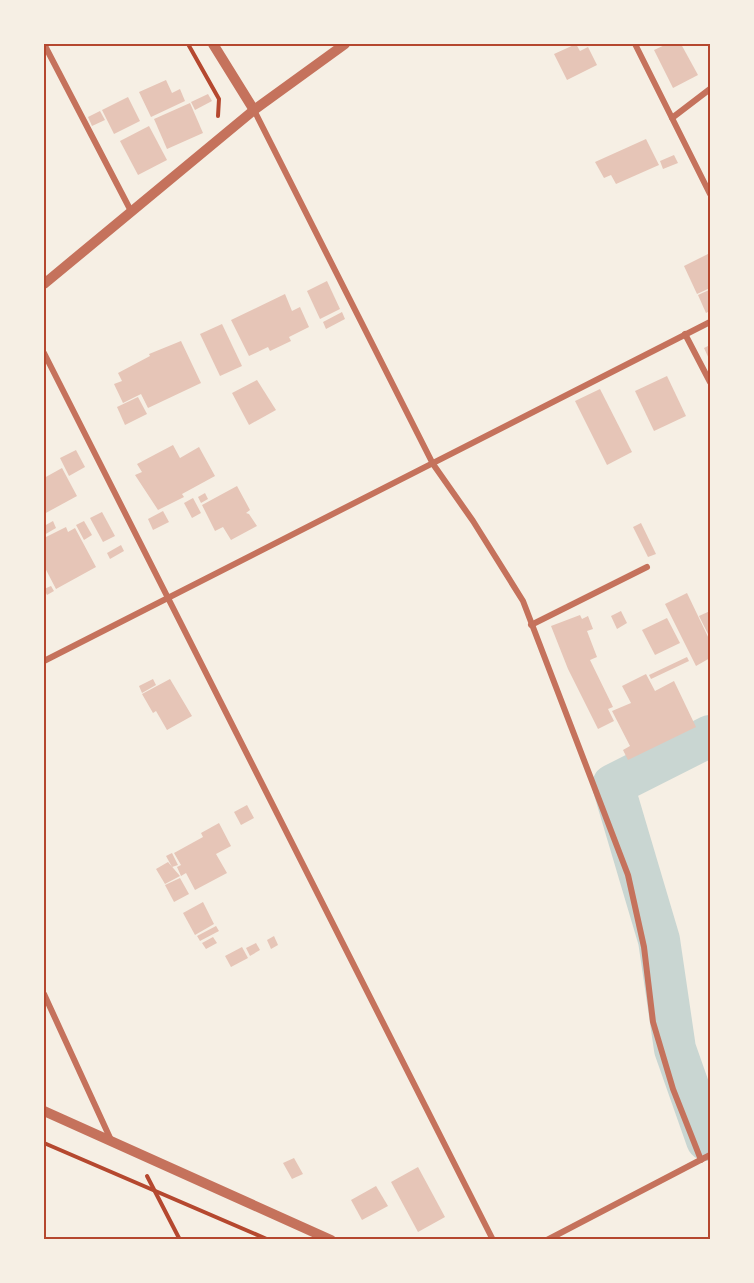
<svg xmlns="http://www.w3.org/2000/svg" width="754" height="1283" viewBox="0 0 754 1283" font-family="'Fira Sans',sans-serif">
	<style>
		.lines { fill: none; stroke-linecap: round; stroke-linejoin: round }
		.river { stroke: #c9d6d2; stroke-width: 42 }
		.building { fill: #e6c5b7 }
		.path { stroke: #b5482f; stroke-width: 4 }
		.minor { stroke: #c5725c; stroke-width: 6 }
		.tertiary { stroke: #c5725c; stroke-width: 10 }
		.neatline { fill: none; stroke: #b5482f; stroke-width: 2 }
	</style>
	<rect width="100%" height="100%" fill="#f6efe4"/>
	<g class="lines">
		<polyline class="river" points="707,1140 675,1049 659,940 613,785 710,736"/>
	</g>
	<g class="building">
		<polygon points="576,44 580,51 588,47 597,65 567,80 554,54"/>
		<polygon points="667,44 681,44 698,75 673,88 654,50"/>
		<polygon points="166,80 172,93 180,89 185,101 151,117 139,92"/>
		<polygon points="208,94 212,101 195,110 191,102"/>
		<polygon points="128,97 140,121 114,134 102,110"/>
		<polygon points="190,103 203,133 167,149 154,119"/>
		<polygon points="100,111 105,120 92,126 88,117"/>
		<polygon points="149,126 167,160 138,175 120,141"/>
		<polygon points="646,139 659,165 616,184 611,175 604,178 595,162"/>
		<polygon points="674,155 678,163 663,169 660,161"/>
		<polygon points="710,253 710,288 697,294 684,266"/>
		<polygon points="327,281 340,309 320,319 307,291"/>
		<polygon points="709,290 710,311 706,313 698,295"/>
		<polygon points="285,294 292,311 300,307 309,327 289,337 291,341 270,351 268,347 249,356 231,320"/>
		<polygon points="342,312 345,319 326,329 323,322"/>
		<polygon points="222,324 242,366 220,376 200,334"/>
		<polygon points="181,341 201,383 148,408 141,394 123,403 114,384 122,381 118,373 150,356 149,354"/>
		<polygon points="710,345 710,361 704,348"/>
		<polygon points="667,376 686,416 654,431 635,391"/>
		<polygon points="257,380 276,410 249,425 232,393"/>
		<polygon points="600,389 632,452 607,465 575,401"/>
		<polygon points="138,397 147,414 125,425 117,407"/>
		<polygon points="173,445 180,458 199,447 215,476 182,494 184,497 158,510 135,475 142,472 137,464"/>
		<polygon points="76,450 85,467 69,476 60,458"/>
		<polygon points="62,468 77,496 44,514 44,478"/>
		<polygon points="237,486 250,510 246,513 249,514 257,526 231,540 223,527 215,531 202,505"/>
		<polygon points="205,493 208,499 201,503 198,497"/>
		<polygon points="193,498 201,513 192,518 184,503"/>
		<polygon points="163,511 169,522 153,530 148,519"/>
		<polygon points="102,512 115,536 103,542 90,518"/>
		<polygon points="53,521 56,528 44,535 44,526"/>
		<polygon points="84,521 92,535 84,540 76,525"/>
		<polygon points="641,523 656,554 648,557 633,527"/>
		<polygon points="66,527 68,532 75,528 96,567 56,589 44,566 44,538"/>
		<polygon points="121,545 124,551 110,559 107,553"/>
		<polygon points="51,586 54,591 47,595 44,589"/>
		<polygon points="687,593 710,641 710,658 696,666 665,604"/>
		<polygon points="621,611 627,623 617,629 611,616"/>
		<polygon points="710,611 710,638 699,616"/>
		<polygon points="580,615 582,619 588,616 593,629 587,631 597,657 590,660 613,707 608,709 614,721 598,729 568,669 551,626"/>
		<polygon points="667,618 680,643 655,655 642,630"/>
		<polygon points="687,657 689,661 651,679 649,675"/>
		<polygon points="646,674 655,691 674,681 696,727 628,760 623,750 630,746 612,711 631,703 622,686"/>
		<polygon points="153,679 156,685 142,693 139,686"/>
		<polygon points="170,679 192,716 167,730 156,711 153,713 142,694"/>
		<polygon points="247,805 254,818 241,825 234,812"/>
		<polygon points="219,823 231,846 216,854 227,873 195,890 186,873 181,876 177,867 181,865 174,853 203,837 201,833"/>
		<polygon points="172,853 178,865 172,867 166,856"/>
		<polygon points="168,862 180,876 165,884 156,869"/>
		<polygon points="180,878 189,894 174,902 165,885"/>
		<polygon points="203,902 214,924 195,935 183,913"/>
		<polygon points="216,926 219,931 200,941 197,936"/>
		<polygon points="274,936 278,945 271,949 267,940"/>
		<polygon points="213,937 217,943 206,949 202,943"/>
		<polygon points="256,943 260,950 250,956 246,948"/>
		<polygon points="242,947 248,958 231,967 225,956"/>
		<polygon points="294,1158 303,1174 292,1179 283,1163"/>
		<polygon points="418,1167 445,1217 418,1232 391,1182"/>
		<polygon points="376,1186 388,1206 362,1220 351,1200"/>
	</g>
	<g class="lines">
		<g class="path">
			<polyline points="188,44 219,99 218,116"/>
			<polyline points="44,1143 269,1240"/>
			<polyline points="147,1176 180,1240"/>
		</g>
		<g class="minor">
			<polyline points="44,44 132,213"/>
			<polyline points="635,44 710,194"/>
			<polyline points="254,110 433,464 473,521 523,601 628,875 644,947 653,1022 673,1089 701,1160"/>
			<polyline points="672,118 710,89"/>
			<polyline points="685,334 710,382"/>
			<polyline points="44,353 493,1240"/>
			<polyline points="531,625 647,567"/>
			<polyline points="44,661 710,322"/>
			<polyline points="44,994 111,1140"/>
			<polyline points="547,1240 710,1155"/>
		</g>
		<g class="tertiary">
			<polyline points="213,44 254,110"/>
			<polyline points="44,284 254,110 345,44"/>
			<polyline points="44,1111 331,1240"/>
		</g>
	</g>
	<rect width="754" height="1283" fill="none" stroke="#f6efe4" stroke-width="90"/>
	<rect x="45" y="45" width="664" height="1193" class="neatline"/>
</svg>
